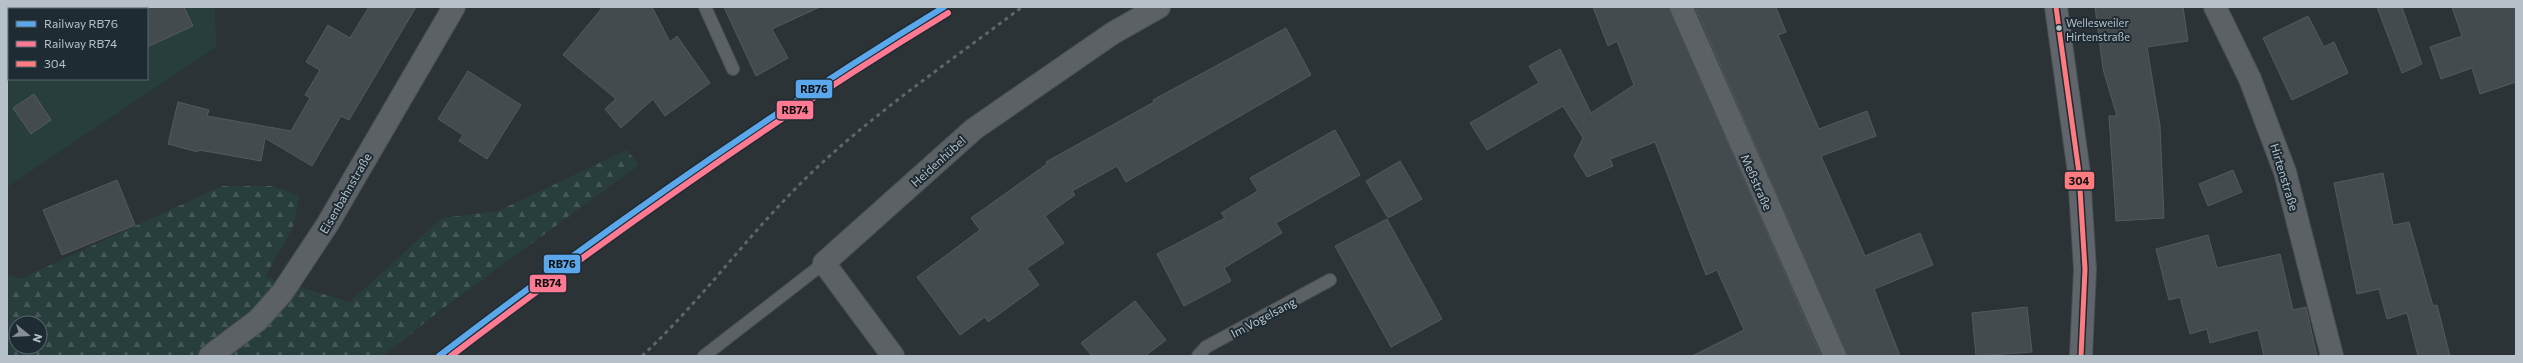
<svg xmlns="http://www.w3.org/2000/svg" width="2523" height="363" viewBox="0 0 2523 363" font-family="Commissioner,sans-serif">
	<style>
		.green { fill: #283e3c; fill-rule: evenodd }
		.forest { fill: url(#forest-firs); fill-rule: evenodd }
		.building { fill: #444b4f; stroke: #535a5f }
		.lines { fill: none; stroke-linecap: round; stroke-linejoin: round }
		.service-casing { stroke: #484f52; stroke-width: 14 }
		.minor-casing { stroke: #484f52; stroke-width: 24 }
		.secondary-casing { stroke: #484f52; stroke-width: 24 }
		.service { stroke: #5b6165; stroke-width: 12 }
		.minor { stroke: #5b6165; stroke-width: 22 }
		.secondary { stroke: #5f656a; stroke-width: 22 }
		.rail { stroke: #5f6569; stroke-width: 3; stroke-dasharray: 4 4; stroke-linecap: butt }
		.bus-1-casing { stroke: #1e2b32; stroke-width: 8 }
		.bus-1 { stroke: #fe7b7f; stroke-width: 5 }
		.rail-1-casing { stroke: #1e2b32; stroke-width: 9 }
		.rail-2-casing { stroke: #1e2b32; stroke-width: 9 }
		.rail-1 { stroke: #5aa8eb; stroke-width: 6 }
		.rail-2 { stroke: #fe7a93; stroke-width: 6 }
		.bus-dot { fill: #b5c0c8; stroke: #1e2b32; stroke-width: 1.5 }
		.labels { text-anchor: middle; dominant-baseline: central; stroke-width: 4; stroke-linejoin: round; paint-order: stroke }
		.bus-label { font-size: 11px; fill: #b5c0c8; stroke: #1e2b32; text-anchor: start }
		.street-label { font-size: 12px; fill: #b5c0c8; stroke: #1e2b32 }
		.line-badge { stroke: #1e2b32; stroke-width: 1.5 }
		.pale-badge-label { font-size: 11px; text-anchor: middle; font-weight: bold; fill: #111 }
	</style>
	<defs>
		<pattern id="forest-firs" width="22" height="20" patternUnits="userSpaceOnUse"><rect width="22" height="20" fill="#283e3c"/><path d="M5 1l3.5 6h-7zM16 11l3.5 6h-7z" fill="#455857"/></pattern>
	</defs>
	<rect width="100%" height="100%" fill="#2b3337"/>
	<path class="green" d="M7,7h208l1,40 -209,140zM9,9h138v70h-138z"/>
	<path class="forest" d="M627,150l12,15 -201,147 -55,44h-376v-81l13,4 202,-93h51l26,10 -6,31 -28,50 85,25 92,-84 56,-7zM16,323h24v24h-24z"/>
	<g class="building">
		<polygon points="147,7 184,7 193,26 147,47"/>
		<polygon points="369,7 416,7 349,120 341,116 312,166 265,138 261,161 199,150 198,152 168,144 178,102 209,110 207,116 291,131 310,98 305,95 320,70 306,62 328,25 350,38"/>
		<polygon points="603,7 652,7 670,42 677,36 710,83 665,116 653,99 621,128 605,109 616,99 563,55"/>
		<polygon points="724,7 820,7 772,29 788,58 756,76"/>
		<polygon points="1593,7 1669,7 1821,356 1692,356 1744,330 1717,270 1706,275 1655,142 1610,159 1613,166 1587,177 1574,156 1583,138 1563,106 1487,150 1470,123 1539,83 1529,66 1560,49 1591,113 1634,85 1617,41 1608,46"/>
		<polygon points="1695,7 1776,7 1786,32 1778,35 1819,129 1867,111 1876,136 1821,156 1865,256 1920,233 1933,265 1874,289 1900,356 1847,356"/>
		<polygon points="2095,7 2183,7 2188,41 2147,47 2160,126 2164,218 2116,221 2109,116 2117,116 2103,69"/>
		<polygon points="2377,7 2402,7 2422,64 2402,73"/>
		<polygon points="2452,7 2516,7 2516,82 2480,94 2472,68 2441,79 2430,47 2462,36"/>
		<polygon points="2308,16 2324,47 2334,42 2348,73 2292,100 2263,38"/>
		<polygon points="1286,28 1311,75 1126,182 1117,166 1072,191 1075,195 1045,216 1064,243 1027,268 1039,285 988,322 985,317 960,335 917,277 980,230 971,218 1047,164 1046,162 1154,102 1153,100"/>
		<polygon points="468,71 521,105 487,159 459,141 463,135 438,119"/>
		<polygon points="34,94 51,120 31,134 13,108"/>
		<polygon points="1335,130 1360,175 1276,223 1282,233 1224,268 1231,281 1184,306 1157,254 1225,218 1221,213 1258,191 1250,178"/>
		<polygon points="1400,161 1422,199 1388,218 1366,181"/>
		<polygon points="2233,170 2242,192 2208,206 2199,184"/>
		<polygon points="2383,173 2393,225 2409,222 2433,306 2437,305 2450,356 2418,356 2407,313 2387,319 2379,289 2357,294 2334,183"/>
		<polygon points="117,180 135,225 62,255 43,210"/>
		<polygon points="1387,219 1442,319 1391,347 1335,246"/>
		<polygon points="2208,235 2217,268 2280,254 2293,310 2306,307 2317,356 2264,356 2258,330 2210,343 2207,329 2190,334 2180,297 2169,300 2156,249"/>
		<polygon points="1135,301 1166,340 1145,356 1092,356 1081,343"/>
		<polygon points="2027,307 2032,352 1976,356 1972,313"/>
	</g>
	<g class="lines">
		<g class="service-casing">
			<g id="service">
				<polyline points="705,7 733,69"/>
				<polyline points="704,356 824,263"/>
				<polyline points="1198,356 1206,347 1330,280"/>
			</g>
		</g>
		<g class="minor-casing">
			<g id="minor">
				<polyline points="1681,7 1835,356"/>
				<polyline points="2215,7 2250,79 2285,172 2332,356"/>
				<polyline points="210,356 258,320 282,293 327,225 454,7"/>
				<polyline points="893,356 824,263 974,129 1113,33 1159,7"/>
			</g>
		</g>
		<g class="secondary-casing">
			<polyline id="secondary" points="2056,7 2079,173 2085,269 2081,356"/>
		</g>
		<use href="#service" class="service"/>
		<use href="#minor" class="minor"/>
		<use href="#secondary" class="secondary"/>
		<path class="rail" d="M642,356c57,-53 103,-117 158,-172 66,-66 147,-120 222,-177"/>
		<g class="bus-1-casing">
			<polyline id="bus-1" points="2056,7 2079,173 2085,269 2081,356"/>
		</g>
		<use href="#bus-1" class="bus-1"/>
		<g class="rail-1-casing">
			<path id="rail-1" d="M439,356c163,-125 330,-242 505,-349"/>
		</g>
		<g class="rail-2-casing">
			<path id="rail-2" d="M451,356c160,-122 324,-238 497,-343"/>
		</g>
		<use href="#rail-1" class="rail-1"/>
		<use href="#rail-2" class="rail-2"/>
	</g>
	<circle class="bus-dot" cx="2059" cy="28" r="3.5"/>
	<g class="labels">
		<g class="bus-label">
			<text x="2066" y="22">Wellesweiler<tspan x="2066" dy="14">Hirtenstraße</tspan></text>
		</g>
		<g class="street-label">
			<text transform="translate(938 161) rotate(-42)">Heidenhübel</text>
			<text transform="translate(2285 177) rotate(73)">Hirtenstraße</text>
			<text transform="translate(1757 182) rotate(66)">Meßstraße</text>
			<text transform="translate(345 193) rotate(-60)">Eisenbahnstraße</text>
			<text transform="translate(1263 317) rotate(-28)">Im Vogelsang</text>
		</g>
	</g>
	<g class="line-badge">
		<rect x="795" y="79" width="38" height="20" rx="4" fill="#5aa8eb"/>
		<rect x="776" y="100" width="38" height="20" rx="4" fill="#fe7a93"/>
		<rect x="2064" y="171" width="31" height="19" rx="4" fill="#fe7b7f"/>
		<rect x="543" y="254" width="38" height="20" rx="4" fill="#5aa8eb"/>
		<rect x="529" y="274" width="38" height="19" rx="4" fill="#fe7a93"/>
	</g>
	<g class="pale-badge-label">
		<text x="814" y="93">RB76</text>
		<text x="795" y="114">RB74</text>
		<text x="2079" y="185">304</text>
		<text x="562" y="268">RB76</text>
		<text x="548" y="287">RB74</text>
	</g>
	<rect width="2523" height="363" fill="none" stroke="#b5c0c8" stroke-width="16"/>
	<rect x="8" y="8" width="140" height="72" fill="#1e2b32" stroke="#5a676e"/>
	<rect x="16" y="21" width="20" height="6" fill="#5aa8eb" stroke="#5a676e"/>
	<text x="44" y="28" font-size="12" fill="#b5c0c8">Railway RB76</text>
	<rect x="16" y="41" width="20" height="6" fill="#fe7a93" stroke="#5a676e"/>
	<text x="44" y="48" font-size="12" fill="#b5c0c8">Railway RB74</text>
	<rect x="16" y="61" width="20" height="6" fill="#fe7b7f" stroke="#5a676e"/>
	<text x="44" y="68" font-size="12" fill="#b5c0c8">304</text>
	<g transform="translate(28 335) rotate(108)"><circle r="19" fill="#1e2b32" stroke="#5a676e"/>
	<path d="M0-3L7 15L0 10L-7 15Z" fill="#858f95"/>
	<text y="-6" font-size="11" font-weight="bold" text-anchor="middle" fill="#b5c0c8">N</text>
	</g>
</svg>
